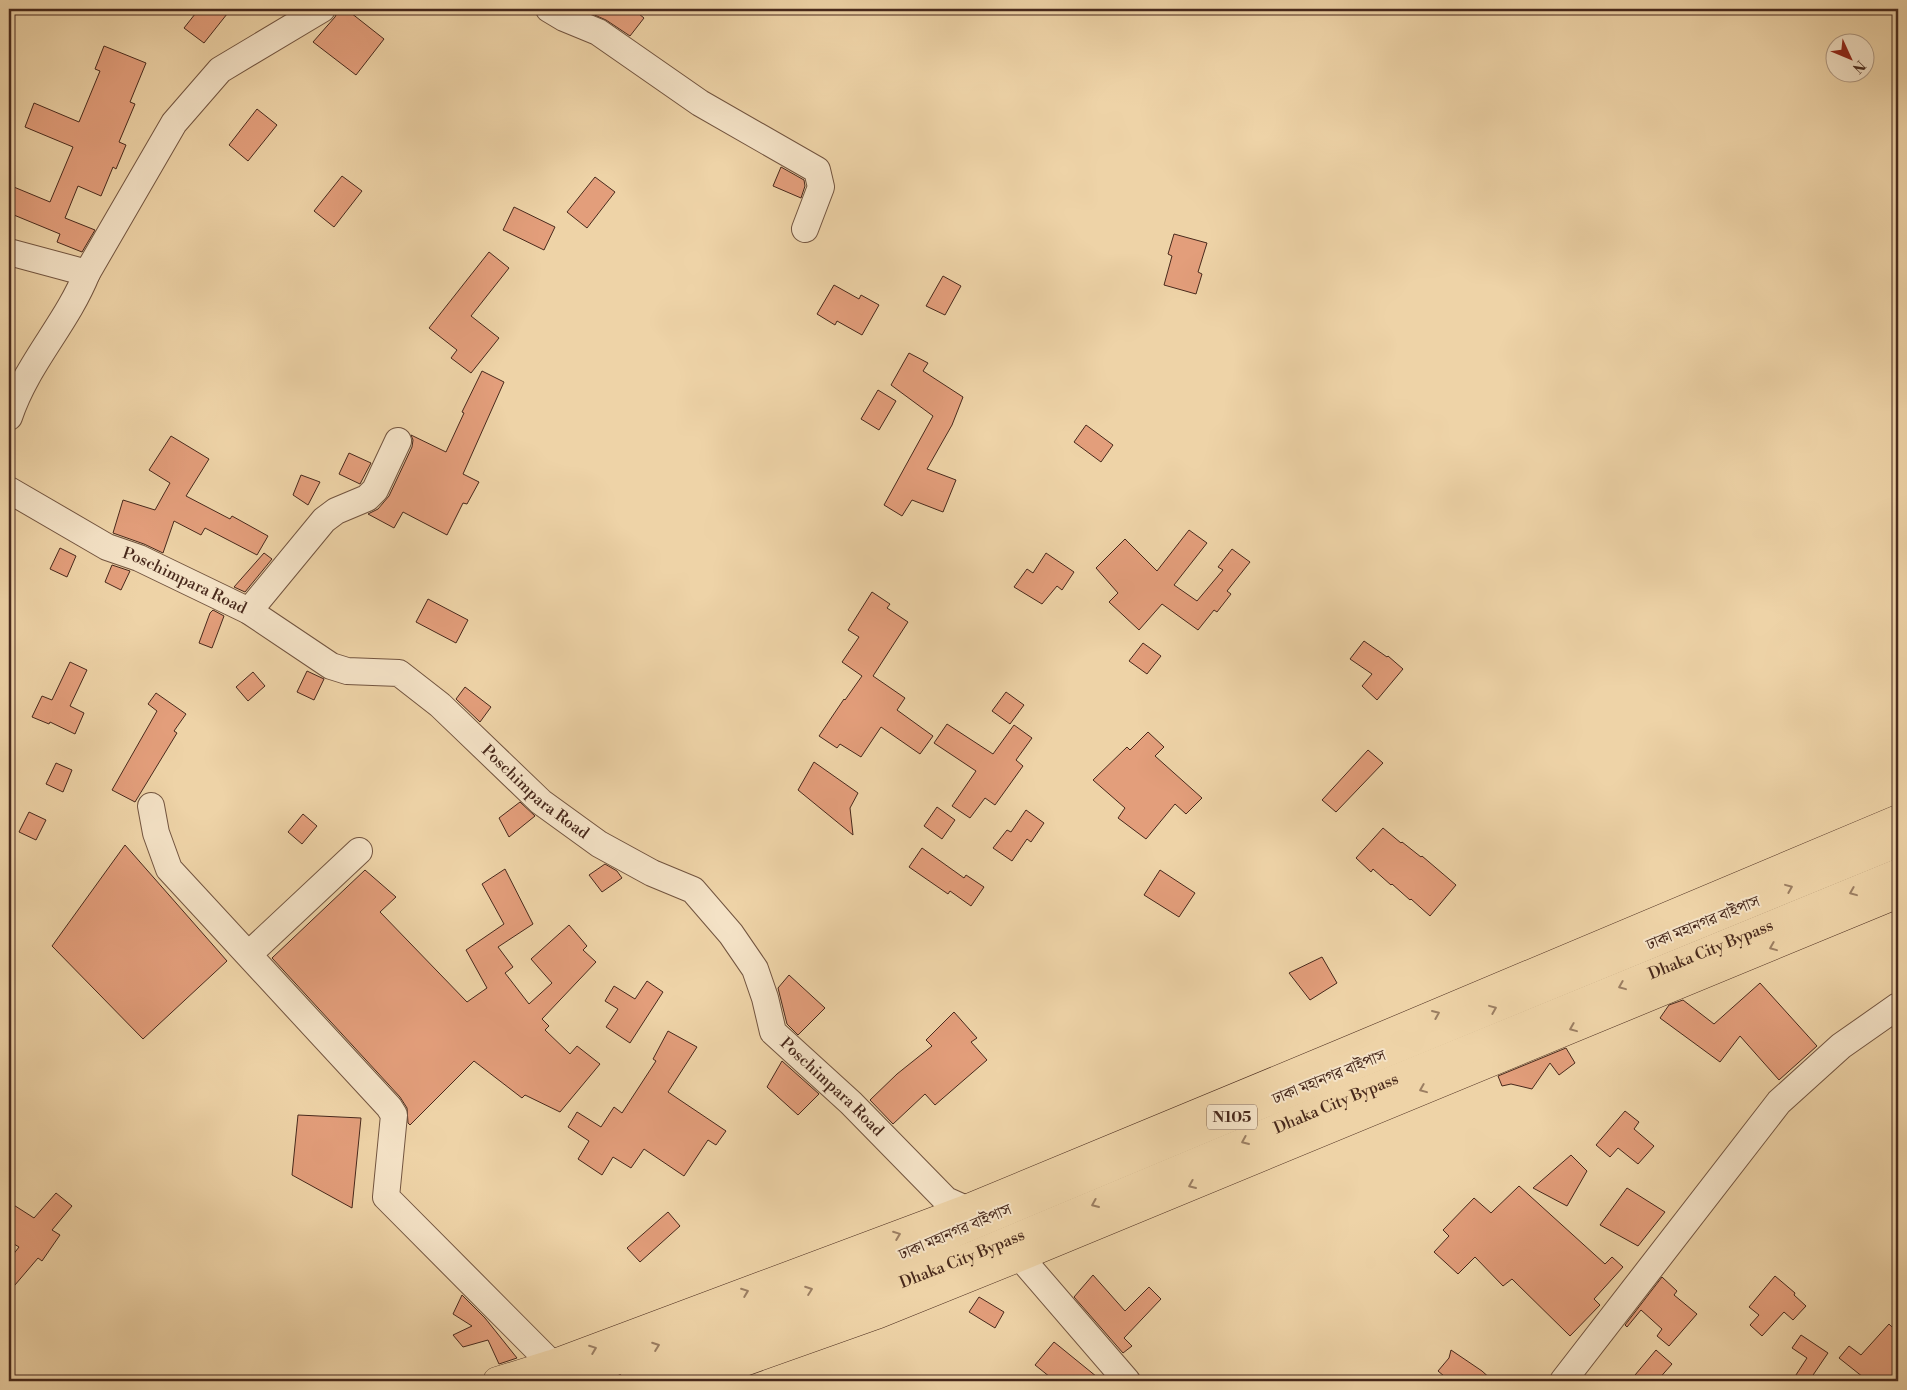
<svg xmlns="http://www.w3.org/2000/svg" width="1907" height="1390" viewBox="0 0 1907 1390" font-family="'Libre Bodoni','Noto Serif Bengali',serif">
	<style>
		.building { fill: #e39e7b; stroke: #48291c }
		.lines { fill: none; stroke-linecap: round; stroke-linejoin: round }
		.minor-casing { stroke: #72543f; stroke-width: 28 }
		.major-casing { stroke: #48291c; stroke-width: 29 }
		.highway-casing { stroke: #48291c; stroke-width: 29 }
		.minor { stroke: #f4e2c6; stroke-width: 26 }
		.major { stroke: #eed3a7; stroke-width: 28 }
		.highway { stroke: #eed3a7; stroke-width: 28 }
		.oneway { stroke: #9b7e62 }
		.labels { text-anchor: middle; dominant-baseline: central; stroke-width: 4; stroke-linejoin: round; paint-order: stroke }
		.shield { fill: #f4e2c6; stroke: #7c604f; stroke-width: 1 }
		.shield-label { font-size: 15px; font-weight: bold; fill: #48291c }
		.street-label { font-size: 16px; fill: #48291c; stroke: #f4e2c6 }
	</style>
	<rect width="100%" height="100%" fill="#eed3a7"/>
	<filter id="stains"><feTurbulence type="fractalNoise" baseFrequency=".004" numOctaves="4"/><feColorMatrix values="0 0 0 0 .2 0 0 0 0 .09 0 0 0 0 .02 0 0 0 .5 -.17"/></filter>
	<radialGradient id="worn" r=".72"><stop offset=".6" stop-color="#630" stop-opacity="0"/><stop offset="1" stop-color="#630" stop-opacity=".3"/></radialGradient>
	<g class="building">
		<polygon points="199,9 231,9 204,43 184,28"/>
		<polygon points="339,9 346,9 384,39 356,75 313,42 335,17"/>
		<polygon points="581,9 633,9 644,18 630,36 606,20"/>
		<polygon points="104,46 146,63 130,102 135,104 119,142 126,145 116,169 113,167 101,196 78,186 65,218 95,230 82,252 57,242 60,234 9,213 9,185 50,202 73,147 25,127 34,103 79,122 100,71 95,69"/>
		<polygon points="257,109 277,125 248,161 229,145"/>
		<polygon points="781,167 804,180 805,186 801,198 773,186"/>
		<polygon points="342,176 362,191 334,227 314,211"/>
		<polygon points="595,177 615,192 587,228 567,212"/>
		<polygon points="514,207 555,227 544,250 503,230"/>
		<polygon points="1174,234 1207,243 1198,272 1202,274 1196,294 1164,285 1172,256 1168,254"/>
		<polygon points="489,252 509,268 471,316 499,338 471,373 451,358 457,350 429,328"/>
		<polygon points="943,276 961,286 945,315 926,306"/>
		<polygon points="834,285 859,299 861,295 879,305 862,335 837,321 835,325 817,314"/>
		<polygon points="909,353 928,363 923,371 963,397 952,425 927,469 956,480 943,512 912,500 902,516 884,505 933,416 891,385"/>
		<polygon points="482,371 504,382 463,474 479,482 467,504 463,503 447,535 403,512 394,528 368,514 378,509 389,496 412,447 413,440 411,435 446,452 464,413 462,412"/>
		<polygon points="878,390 896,401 879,430 861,419"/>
		<polygon points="1086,425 1113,445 1101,462 1074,442"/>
		<polygon points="171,436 209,459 186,496 230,519 232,516 268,536 257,555 205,528 201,535 174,521 163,553 144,544 113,533 123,500 155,510 170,483 149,470"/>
		<polygon points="349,453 371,463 360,484 339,474"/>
		<polygon points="301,475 320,482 308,505 293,495"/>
		<polygon points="1189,530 1207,543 1174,585 1197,601 1223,570 1218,567 1232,549 1250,562 1227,591 1231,594 1217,612 1214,610 1198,630 1162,604 1139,630 1109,602 1118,593 1096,568 1125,539 1157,571"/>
		<polygon points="60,548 76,556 67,577 50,569"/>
		<polygon points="264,553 272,559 245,592 234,587"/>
		<polygon points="1046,553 1074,572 1062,590 1057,586 1042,604 1014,587 1027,569 1033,573"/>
		<polygon points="112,565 130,571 121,590 105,582"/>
		<polygon points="872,592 890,604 887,608 908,622 873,676 905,698 897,710 933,736 920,754 881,727 861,757 840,744 837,748 819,736 844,699 845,700 862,676 842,662 859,637 848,630"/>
		<polygon points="428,599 468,620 456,643 416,622"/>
		<polygon points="213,610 224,616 212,648 199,643 210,613"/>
		<polygon points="1364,641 1387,657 1388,656 1403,669 1377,700 1362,686 1372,674 1350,659"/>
		<polygon points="1143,643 1161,656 1147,674 1129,661"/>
		<polygon points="70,662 87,670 70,706 84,713 75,734 50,722 49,724 32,717 42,696 52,700"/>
		<polygon points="307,671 324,679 314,700 297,692"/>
		<polygon points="253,672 265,686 248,701 236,687"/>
		<polygon points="465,687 491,707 480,722 456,699"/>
		<polygon points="1006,692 1024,705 1010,724 992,711"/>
		<polygon points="156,693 186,714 174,731 177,733 135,802 112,790 157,711 148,704"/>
		<polygon points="947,724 993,754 1014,725 1032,738 1016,760 1023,766 995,805 985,798 970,818 952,806 976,771 934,743"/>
		<polygon points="1148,732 1164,747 1155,756 1202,798 1186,814 1175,804 1146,839 1118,818 1125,808 1093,780 1127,747 1130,750"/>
		<polygon points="1368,750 1383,763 1336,812 1322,800"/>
		<polygon points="814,762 858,793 850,808 853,835 798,790"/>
		<polygon points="56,763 72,770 63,792 46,784"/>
		<polygon points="520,802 535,816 509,837 499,818"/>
		<polygon points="937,807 955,820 942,839 924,826"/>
		<polygon points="1026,810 1044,823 1031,842 1027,839 1012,861 993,848 1007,830 1011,832"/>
		<polygon points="29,812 46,820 36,840 19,832"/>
		<polygon points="303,814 317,826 302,844 288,832"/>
		<polygon points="1383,828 1401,843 1402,842 1421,857 1422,856 1456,885 1430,916 1411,899 1410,900 1392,884 1391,885 1373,869 1371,872 1356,858"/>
		<polygon points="125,845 227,961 143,1039 52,946"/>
		<polygon points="922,848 964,878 966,875 984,887 971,906 950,891 948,894 909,867"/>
		<polygon points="605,864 617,871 622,878 602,892 589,875"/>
		<polygon points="505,869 533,924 498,947 513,967 505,973 529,1004 552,983 531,959 569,925 587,946 583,950 596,962 542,1019 549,1026 545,1030 570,1054 577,1046 600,1064 560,1112 525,1095 522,1098 474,1061 410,1125 408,1123 407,1108 400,1097 272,958 365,870 396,897 380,912 467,1002 487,988 466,950 504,924 482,884"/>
		<polygon points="1160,870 1195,893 1179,917 1144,895"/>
		<polygon points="1322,957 1337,983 1310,1000 1289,973"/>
		<polygon points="789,975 825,1008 798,1035 787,1024 778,988"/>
		<polygon points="647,981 663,992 630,1043 606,1027 618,1009 605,1001 614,986 635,999"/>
		<polygon points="1760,983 1817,1046 1779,1080 1740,1036 1720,1062 1660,1018 1669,1005 1683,1000 1714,1024"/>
		<polygon points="954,1012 977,1038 971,1042 987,1060 935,1105 925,1094 893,1124 870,1100 897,1074 932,1046 926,1040"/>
		<polygon points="668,1031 697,1047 668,1092 726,1131 716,1145 708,1140 684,1176 644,1149 631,1168 613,1157 602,1175 578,1159 589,1141 568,1127 577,1112 601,1127 614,1107 622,1113 656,1061 653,1059"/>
		<polygon points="1566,1048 1575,1063 1559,1075 1550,1063 1532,1089 1511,1084 1502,1086 1498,1076"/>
		<polygon points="782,1061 819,1094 798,1115 767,1087"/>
		<polygon points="1625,1111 1639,1122 1634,1129 1654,1146 1638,1164 1618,1148 1610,1157 1596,1145"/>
		<polygon points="298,1115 361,1118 352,1208 292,1175"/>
		<polygon points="1571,1155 1587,1171 1567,1206 1533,1188"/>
		<polygon points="1519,1186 1605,1264 1612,1257 1623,1267 1594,1299 1600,1305 1570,1336 1512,1279 1503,1286 1475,1257 1458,1274 1434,1252 1449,1236 1443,1230 1474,1198 1491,1213"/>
		<polygon points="1627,1188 1665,1212 1638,1246 1600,1225"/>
		<polygon points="56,1193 72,1206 52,1230 60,1235 42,1261 38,1258 9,1292 9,1260 19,1247 9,1241 9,1202 34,1218"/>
		<polygon points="668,1212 680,1226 640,1262 627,1248"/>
		<polygon points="1093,1275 1125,1311 1149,1287 1161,1299 1124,1338 1132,1346 1123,1353 1074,1297"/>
		<polygon points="1775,1276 1795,1293 1794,1295 1806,1306 1793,1320 1784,1312 1762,1336 1750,1325 1759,1315 1749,1307"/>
		<polygon points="1662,1277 1677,1291 1674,1295 1697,1314 1669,1346 1657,1336 1662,1329 1641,1310 1627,1327 1625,1325"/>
		<polygon points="462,1295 485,1318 517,1358 499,1364 488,1340 463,1347 453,1335 472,1326 453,1314"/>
		<polygon points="979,1297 1004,1312 995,1328 969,1312"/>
		<polygon points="1889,1324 1898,1333 1898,1381 1868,1381 1839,1358 1849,1346 1861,1355"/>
		<polygon points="1801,1335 1828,1353 1809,1381 1792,1381 1807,1358 1792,1348"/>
		<polygon points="1054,1342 1102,1381 1055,1381 1035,1365"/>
		<polygon points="1451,1350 1482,1371 1493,1381 1450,1381 1438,1371 1449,1358"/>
		<polygon points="1656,1350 1672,1364 1657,1381 1630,1381"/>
	</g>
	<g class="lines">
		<g class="minor-casing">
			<g id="minor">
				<polyline points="549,9 564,18 598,32 700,103 817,170 821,187 805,229"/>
				<polyline points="9,252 87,273"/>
				<path d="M9,417c18,-54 57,-92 78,-144l87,-150 46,-53 102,-61"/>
				<path id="s1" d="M9,490l98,57 32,11 110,53 82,55 16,5 52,2 41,32 101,97 58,42 53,29 41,17 38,44 24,35 10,29 8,34 78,71 95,97 20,9"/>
				<polyline points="249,611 324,520 336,511 367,498 375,490 398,441"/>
				<polyline points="151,806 156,833 169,869 389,1107 394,1115 386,1197 552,1364"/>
				<polyline points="249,954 359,851"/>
				<polyline points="1020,1257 1127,1381"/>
				<polyline points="1563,1381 1779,1102 1841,1046 1898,1006"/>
			</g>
		</g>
		<g class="major-casing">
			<g id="major">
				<polyline points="497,1381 552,1364 966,1209 1342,1053 1898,819"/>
				<polyline points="691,1381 879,1314 1020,1257 1898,894"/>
			</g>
		</g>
		<g class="highway-casing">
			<g id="highway">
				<polyline points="561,1381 876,1266 1347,1069 1898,843"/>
				<path id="s2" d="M633,1381l246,-89 97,-38 375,-157 547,-224"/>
			</g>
		</g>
		<use href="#minor" class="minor"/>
		<use href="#major" class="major"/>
		<use href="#highway" class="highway"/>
	</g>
	<defs><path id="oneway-chevron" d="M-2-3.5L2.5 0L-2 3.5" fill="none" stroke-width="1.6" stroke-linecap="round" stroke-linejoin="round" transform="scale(1.25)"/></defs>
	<g class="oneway">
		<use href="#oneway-chevron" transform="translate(1789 888) rotate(-22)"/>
		<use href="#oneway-chevron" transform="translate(1853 892) rotate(158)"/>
		<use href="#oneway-chevron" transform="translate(1773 947) rotate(158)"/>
		<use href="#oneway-chevron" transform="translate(1622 986) rotate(158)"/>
		<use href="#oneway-chevron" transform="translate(1493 1009) rotate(-22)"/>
		<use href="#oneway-chevron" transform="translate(1436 1014) rotate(-23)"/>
		<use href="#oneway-chevron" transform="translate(1573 1028) rotate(158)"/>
		<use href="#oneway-chevron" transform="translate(1423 1089) rotate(158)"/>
		<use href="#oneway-chevron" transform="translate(1245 1141) rotate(157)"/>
		<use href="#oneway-chevron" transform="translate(1192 1185) rotate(157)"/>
		<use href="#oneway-chevron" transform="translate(1095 1204) rotate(157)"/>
		<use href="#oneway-chevron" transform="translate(897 1235) rotate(-21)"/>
		<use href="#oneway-chevron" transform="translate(809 1290) rotate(-20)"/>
		<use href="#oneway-chevron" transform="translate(745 1292) rotate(-21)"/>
		<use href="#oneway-chevron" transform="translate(656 1346) rotate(-20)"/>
		<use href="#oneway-chevron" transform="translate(593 1349) rotate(-21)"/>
	</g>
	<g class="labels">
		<rect class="shield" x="1207" y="1104.5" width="50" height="25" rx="4"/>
		<g class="shield-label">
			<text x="1232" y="1117">N105</text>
		</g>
		<g class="street-label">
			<text stroke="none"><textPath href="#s1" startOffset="198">Poschimpara Road</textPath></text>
			<text stroke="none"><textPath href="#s1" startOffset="618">Poschimpara Road</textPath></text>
			<text transform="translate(1703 923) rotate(-22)">ঢাকা মহানগর বাইপাস</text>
			<text stroke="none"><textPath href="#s2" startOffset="1161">Dhaka City Bypass</textPath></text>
			<text transform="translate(1329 1077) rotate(-22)">ঢাকা মহানগর বাইপাস</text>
			<text stroke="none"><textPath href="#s1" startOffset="1052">Poschimpara Road</textPath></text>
			<text stroke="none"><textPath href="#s2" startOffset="756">Dhaka City Bypass</textPath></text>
			<text transform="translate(955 1232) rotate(-23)">ঢাকা মহানগর বাইপাস</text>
			<text stroke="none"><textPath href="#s2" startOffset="351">Dhaka City Bypass</textPath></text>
		</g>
	</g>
	<rect width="1907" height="1390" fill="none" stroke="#eed3a7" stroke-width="30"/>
	<rect x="10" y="10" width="1887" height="1370" fill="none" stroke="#48291c" stroke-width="2.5"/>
	<rect x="15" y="15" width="1877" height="1360" fill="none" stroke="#48291c"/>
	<g transform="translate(1850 58) rotate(134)"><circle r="24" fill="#f4e2c6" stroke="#af9882"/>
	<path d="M0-4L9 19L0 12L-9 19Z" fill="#8f2418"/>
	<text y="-8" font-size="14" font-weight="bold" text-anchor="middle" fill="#48291c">N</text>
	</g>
	<rect width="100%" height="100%" filter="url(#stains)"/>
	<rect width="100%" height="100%" fill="url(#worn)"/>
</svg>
